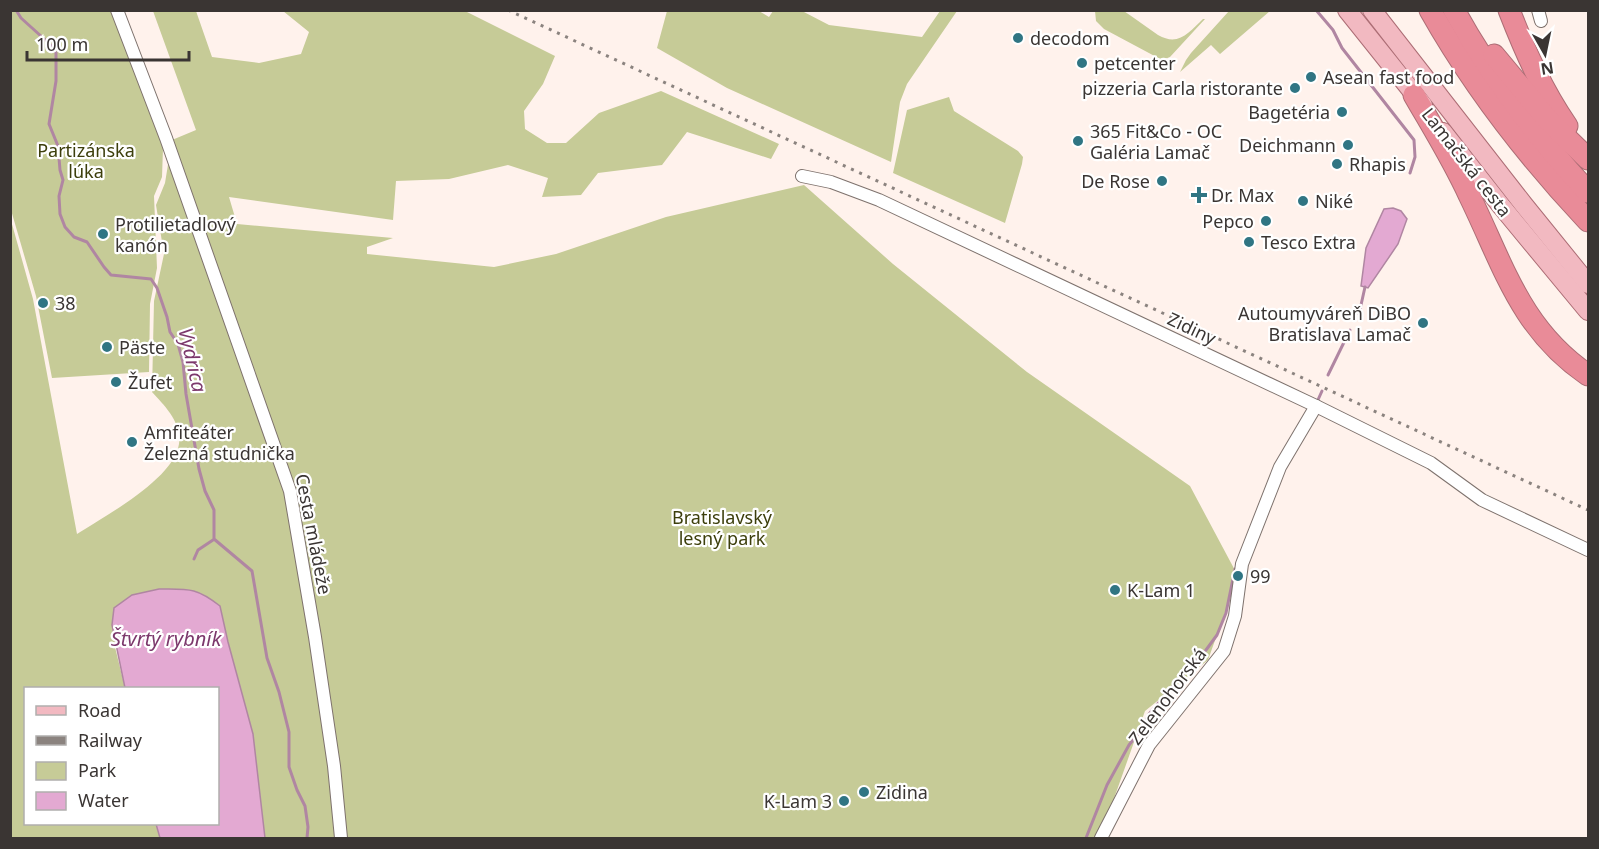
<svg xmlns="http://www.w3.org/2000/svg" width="1599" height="849" viewBox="0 0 1599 849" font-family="'Noto Sans',sans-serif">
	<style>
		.green { fill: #c6cb97 }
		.water { fill: #e3a9d2; stroke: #b086a2; stroke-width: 1.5 }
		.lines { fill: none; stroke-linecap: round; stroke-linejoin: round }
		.stream { stroke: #b086a2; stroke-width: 3 }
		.street-casing { stroke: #7e726d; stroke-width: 14 }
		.primary-casing { stroke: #ac6d75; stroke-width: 20 }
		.highway-casing { stroke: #ac6d75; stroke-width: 23 }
		.street { stroke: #fff; stroke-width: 12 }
		.primary { stroke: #f2b9c1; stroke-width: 18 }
		.highway { stroke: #e98b98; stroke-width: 21 }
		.rail { stroke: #8b837f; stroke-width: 3; stroke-dasharray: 3 6; stroke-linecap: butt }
		.poi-dot { fill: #307583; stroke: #fff; stroke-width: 2 }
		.labels { text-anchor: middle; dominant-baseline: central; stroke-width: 4.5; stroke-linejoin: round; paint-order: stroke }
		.poi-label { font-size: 18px; fill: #3a3533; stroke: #fff; text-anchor: start }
		.park-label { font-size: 18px; fill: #3c3e0b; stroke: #fff }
		.street-label { font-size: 18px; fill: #3a3533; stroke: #fff }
		.water-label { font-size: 20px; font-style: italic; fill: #7c386c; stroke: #fff }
	</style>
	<rect width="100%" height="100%" fill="#fff2ec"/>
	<g class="green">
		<polygon points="10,11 112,11 163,148 162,177 154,196 157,268 150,304 149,372 52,378 36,296 11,210"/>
		<path d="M153,11h43l16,46 47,6 42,-9 8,-22 -26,-21h182l90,45 -12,28 -19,27 1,18 22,14h19l33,-30 62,-22 118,53 -8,15 -84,-27 -25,33 -64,8 -17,22 -39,2 6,-19 -40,-13 -59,14 -53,2 -3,39 -164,-23 8,27 156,14 -26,9v7l127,13 62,-13 110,-37 138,-32 89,79 134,108 163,114 48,90 -30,84 -63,51 -45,127h-835l-5,-39 -40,-193 -106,37 11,45h-99v136h130l4,14h-149l-1,-621 23,82 44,235c28,-18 97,-55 102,-90 3,-21 -14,-38 -27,-52l2,-91 10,-47 -8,-49 9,-22 7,-43 24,-10z"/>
		<polygon points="667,11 759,11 769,17 773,11 802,11 829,25 922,37 940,11 957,11 907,84 900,102 891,162 727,88 657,48"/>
		<path d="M1095,11h29l34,24c21,12 31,-3 45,-16h2l-35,38 -8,3 -58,-31 -8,-8z"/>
		<polygon points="1229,11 1270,11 1220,54 1211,45 1180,72 1186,60 1191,53"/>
		<polygon points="949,97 954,111 1018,151 1023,157 1022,164 1005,223 893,173 907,110"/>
	</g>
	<g class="water">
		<polygon points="1393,208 1401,211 1407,219 1398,244 1368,288 1361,286 1366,248 1384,209"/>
		<path d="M159,589c29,0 37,-2 61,17l8,36 25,92 12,104h-105l-4,-14h62v-136h-93l-13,-63 2,-17 18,-13z"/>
	</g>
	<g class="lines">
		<g class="stream">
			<polyline points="16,10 21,18 52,46 56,53 56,81 49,124 58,146 60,170 63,180 59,196 60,214 65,227 74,237 87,242 104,267 111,275 151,279 157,288 167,317 170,332 178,344 183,362 186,394 199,469 205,491 214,510 214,539 252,571 267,658 279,692 289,732 289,767 297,790 305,806 308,827 307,838"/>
			<polyline points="1316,10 1333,30 1342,48 1414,140 1415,157 1410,173"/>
			<polyline points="1359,314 1365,287"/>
			<polyline points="1328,375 1350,330"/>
			<polyline points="1317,402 1322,391"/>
			<polyline points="194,559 198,550 213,540"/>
			<polyline points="1086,838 1107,785 1129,745 1141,730 1149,714 1185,672 1206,650 1217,635 1226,613 1235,569"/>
		</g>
		<g class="street-casing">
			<g id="street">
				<polyline points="117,10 166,138 290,491 315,637 334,766 341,838"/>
				<polyline points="1538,10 1541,21"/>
				<polyline points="802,176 831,182 879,200 1316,406 1431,463 1482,500 1588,550"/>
				<polyline points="1101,838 1149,745 1224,651 1235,616 1242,564 1280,467 1316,406"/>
			</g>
		</g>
		<g class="primary-casing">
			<g id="primary">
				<polyline points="1347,10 1423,105"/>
				<polyline points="1372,10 1524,205 1588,284"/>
				<polyline points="1443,132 1502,207 1588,311"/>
			</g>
		</g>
		<g class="highway-casing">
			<g id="highway">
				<path d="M1430,10c44,78 98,147 158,211"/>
				<path d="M1454,10c37,67 82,126 134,182"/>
				<path d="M1509,10c16,41 33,80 58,116"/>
				<polyline points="1494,55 1549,121 1588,159"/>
				<path d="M1414,95c19,33 39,65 55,100 34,69 51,134 119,180"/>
			</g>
		</g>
		<use href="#street" class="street"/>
		<use href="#primary" class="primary"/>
		<use href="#highway" class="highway"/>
		<polyline class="rail" points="508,10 1588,510"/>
	</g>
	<g class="poi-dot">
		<circle cx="1018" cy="38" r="6"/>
		<circle cx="1082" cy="63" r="6"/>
		<circle cx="1311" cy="77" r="6"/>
		<circle cx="1295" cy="88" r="6"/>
		<circle cx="1342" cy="112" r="6"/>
		<circle cx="1078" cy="141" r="6"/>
		<circle cx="1348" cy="145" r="6"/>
		<circle cx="1337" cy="164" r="6"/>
		<circle cx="1162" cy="181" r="6"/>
		<path d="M1196 186h6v6h6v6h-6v6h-6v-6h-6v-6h6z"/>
		<circle cx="1303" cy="201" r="6"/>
		<circle cx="1266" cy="221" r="6"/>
		<circle cx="103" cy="234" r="6"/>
		<circle cx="1249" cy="242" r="6"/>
		<circle cx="43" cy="303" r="6"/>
		<circle cx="1423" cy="323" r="6"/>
		<circle cx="107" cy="347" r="6"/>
		<circle cx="116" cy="382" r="6"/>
		<circle cx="132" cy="442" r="6"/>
		<circle cx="1238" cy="576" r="6"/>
		<circle cx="1115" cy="590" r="6"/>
		<circle cx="864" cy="792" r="6"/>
		<circle cx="844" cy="801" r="6"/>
	</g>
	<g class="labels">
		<g class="poi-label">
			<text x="1030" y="38">decodom</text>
			<text x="1094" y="63">petcenter</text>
			<text x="1323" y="77">Asean fast food</text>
			<text x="1283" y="88" text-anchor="end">pizzeria Carla ristorante</text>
			<text x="1330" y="112" text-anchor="end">Bagetéria</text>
			<text x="1090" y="131">365 Fit&amp;Co - OC<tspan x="1090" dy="21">Galéria Lamač</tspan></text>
			<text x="1336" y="145" text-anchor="end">Deichmann</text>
			<text x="1349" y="164">Rhapis</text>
			<text x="1150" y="181" text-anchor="end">De Rose</text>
			<text x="1211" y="195">Dr. Max</text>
			<text x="1315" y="201">Niké</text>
			<text x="1254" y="221" text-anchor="end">Pepco</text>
			<text x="115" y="224">Protilietadlový<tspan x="115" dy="21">kanón</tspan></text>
			<text x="1261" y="242">Tesco Extra</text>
			<text x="55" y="303">38</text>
			<text x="1411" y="313" text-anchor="end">Autoumyváreň DiBO<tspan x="1411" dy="21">Bratislava Lamač</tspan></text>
			<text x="119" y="347">Päste</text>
			<text x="128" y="382">Žufet</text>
			<text x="144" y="432">Amfiteáter<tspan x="144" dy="21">Železná studnička</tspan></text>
			<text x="1250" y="576">99</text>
			<text x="1127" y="590">K-Lam 1</text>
			<text x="876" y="792">Zidina</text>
			<text x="832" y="801" text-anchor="end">K-Lam 3</text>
		</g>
		<g class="park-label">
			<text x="86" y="150">Partizánska<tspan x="86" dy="21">lúka</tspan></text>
			<text x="722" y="517">Bratislavský<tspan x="722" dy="21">lesný park</tspan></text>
		</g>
		<g class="street-label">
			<text transform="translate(1467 162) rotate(52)">Lamačská cesta</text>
			<text transform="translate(1192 328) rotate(25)">Zidiny</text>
			<text transform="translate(314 534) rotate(79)">Cesta mládeže</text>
			<text transform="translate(1167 696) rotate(-53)">Zelenohorská</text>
		</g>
		<g class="water-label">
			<text transform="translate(193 360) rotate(77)">Vydrica</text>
			<text x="166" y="638">Štvrtý rybník</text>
		</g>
	</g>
	<rect width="1599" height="849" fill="none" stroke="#3a3533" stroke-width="24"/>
	<rect x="24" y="687" width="195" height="138" fill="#ffffff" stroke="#b0aead" stroke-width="1.5"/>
	<rect x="36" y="706" width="30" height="9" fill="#f2b9c1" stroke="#b0aead" stroke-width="1.5"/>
	<text x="78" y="717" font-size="18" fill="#3a3533">Road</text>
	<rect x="36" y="736" width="30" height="9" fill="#8b837f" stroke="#b0aead" stroke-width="1.5"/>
	<text x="78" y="747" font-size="18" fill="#3a3533">Railway</text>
	<rect x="36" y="762" width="30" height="18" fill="#c6cb97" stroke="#b0aead" stroke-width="1.5"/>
	<text x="78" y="777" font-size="18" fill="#3a3533">Park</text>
	<rect x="36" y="792" width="30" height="18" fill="#e3a9d2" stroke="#b0aead" stroke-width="1.5"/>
	<text x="78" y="807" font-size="18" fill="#3a3533">Water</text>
	<g transform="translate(1545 54) rotate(171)" stroke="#ffffff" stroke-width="4.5" paint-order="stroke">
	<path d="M0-4.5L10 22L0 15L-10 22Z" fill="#3a3533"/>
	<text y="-9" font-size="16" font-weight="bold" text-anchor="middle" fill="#3a3533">N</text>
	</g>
	<path d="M27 51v9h162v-9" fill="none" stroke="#3a3533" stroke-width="3"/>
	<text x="36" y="51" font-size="18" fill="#3a3533" stroke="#ffffff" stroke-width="4.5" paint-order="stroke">100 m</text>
</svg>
